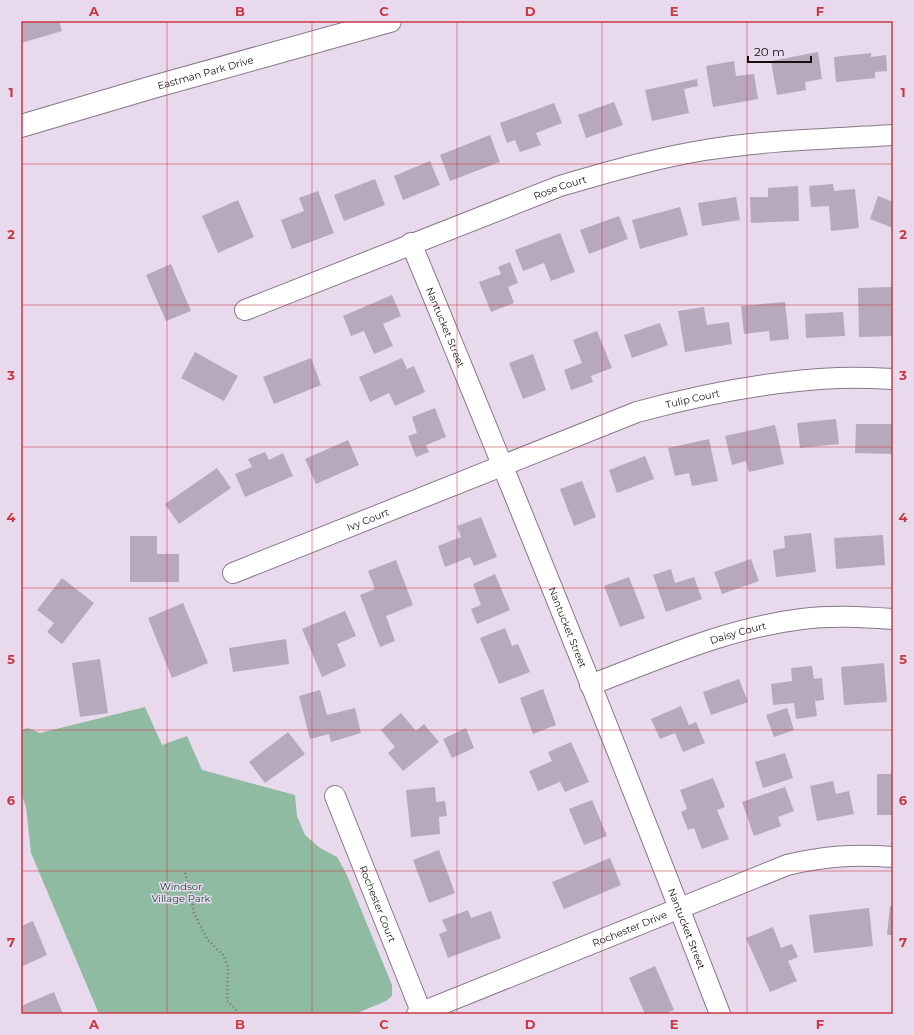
<svg xmlns="http://www.w3.org/2000/svg" width="914" height="1035" viewBox="0 0 914 1035" font-family="Montserrat,sans-serif">
	<style>
		.green { fill: #90bba3 }
		.building { fill: #b8a8bc }
		.lines { fill: none; stroke-linecap: round; stroke-linejoin: round }
		.minor-casing { stroke: #87788a; stroke-width: 22 }
		.tertiary-casing { stroke: #87788a; stroke-width: 24 }
		.path { stroke: #796e7b; stroke-width: 2.5; stroke-dasharray: 1 3; stroke-linecap: butt }
		.minor { stroke: #fff; stroke-width: 20 }
		.tertiary { stroke: #fff; stroke-width: 22 }
		.grid { fill: none; stroke: #c83843; stroke-width: 1; stroke-opacity: 0.55 }
		.labels { text-anchor: middle; dominant-baseline: central; stroke-width: 3; stroke-linejoin: round; paint-order: stroke }
		.street-label { font-size: 10px; fill: #151016; stroke: #e9d9ed }
		.park-label { font-size: 10px; fill: #0f4a31; stroke: #e9d9ed }
		.neatline { fill: none; stroke: #c83843; stroke-width: 1.5 }
		.grid-label { font-size: 13px; text-anchor: middle; font-weight: bold; fill: #c83843 }
	</style>
	<rect width="100%" height="100%" fill="#e9d9ed"/>
	<polygon class="green" points="145,707 162,745 187,736 202,770 295,795 297,816 305,835 320,848 337,857 346,873 392,985 392,996 386,1001 355,1014 99,1014 31,853 26,807 21,793 21,730 28,728 40,733"/>
	<g class="building">
		<polygon points="21,21 59,21 62,31 21,43"/>
		<polygon points="818,52 822,79 805,82 806,90 777,95 771,61"/>
		<polygon points="871,53 871,57 886,55 887,71 875,72 875,78 836,82 834,57"/>
		<polygon points="734,61 736,76 754,74 758,99 713,107 706,66"/>
		<polygon points="697,79 698,86 684,89 689,113 652,121 645,90"/>
		<polygon points="614,102 623,125 586,138 578,115"/>
		<polygon points="554,103 562,123 536,133 541,145 520,152 515,140 507,143 500,123"/>
		<polygon points="490,135 500,162 450,181 440,155"/>
		<polygon points="430,161 440,185 403,200 394,176"/>
		<polygon points="375,179 385,205 344,221 334,195"/>
		<polygon points="833,184 834,191 855,189 859,228 831,231 829,206 811,207 809,186"/>
		<polygon points="798,186 799,221 751,223 750,197 768,197 768,188"/>
		<polygon points="318,191 334,233 292,249 281,220 304,211 299,198"/>
		<polygon points="878,196 893,202 893,228 870,219"/>
		<polygon points="736,197 740,220 702,226 698,203"/>
		<polygon points="238,200 254,237 218,253 202,216"/>
		<polygon points="680,207 688,235 640,249 632,220"/>
		<polygon points="619,216 628,239 589,254 580,230"/>
		<polygon points="560,233 575,272 551,281 544,263 523,271 515,250"/>
		<polygon points="510,262 518,283 508,287 514,303 491,312 479,282 501,274 498,267"/>
		<polygon points="171,264 191,311 166,321 146,275"/>
		<polygon points="893,287 893,336 859,337 858,288"/>
		<polygon points="392,295 401,316 383,324 393,346 374,354 364,331 351,336 343,316"/>
		<polygon points="785,302 789,339 770,341 769,331 744,334 741,306"/>
		<polygon points="704,307 707,325 729,322 732,344 685,352 678,311"/>
		<polygon points="843,312 845,336 806,338 805,314"/>
		<polygon points="660,323 668,345 632,358 624,335"/>
		<polygon points="597,331 612,368 591,376 593,382 571,390 564,370 582,363 573,340"/>
		<polygon points="195,352 238,376 224,401 181,378"/>
		<polygon points="533,354 546,390 523,399 509,363"/>
		<polygon points="311,358 321,385 274,404 263,377"/>
		<polygon points="402,358 407,369 414,366 425,392 395,406 389,393 370,402 359,377"/>
		<polygon points="435,408 446,437 426,445 429,452 416,457 408,436 417,433 412,417"/>
		<polygon points="836,419 839,444 800,448 797,423"/>
		<polygon points="856,424 893,424 893,454 855,453"/>
		<polygon points="775,425 784,464 749,472 746,461 732,465 725,436"/>
		<polygon points="709,439 718,481 692,486 689,473 675,476 668,448"/>
		<polygon points="348,440 359,465 316,484 305,459"/>
		<polygon points="265,452 269,460 283,453 293,476 245,497 235,474 252,467 248,459"/>
		<polygon points="645,456 654,479 617,493 609,470"/>
		<polygon points="217,468 231,488 179,524 165,504"/>
		<polygon points="582,481 596,517 574,526 560,489"/>
		<polygon points="481,517 497,557 474,566 470,557 445,567 438,546 461,537 457,526"/>
		<polygon points="811,533 816,572 776,577 773,550 785,548 784,536"/>
		<polygon points="883,535 885,565 836,569 834,538"/>
		<polygon points="130,536 157,536 157,554 179,554 179,582 130,582"/>
		<polygon points="751,559 759,581 722,594 714,572"/>
		<polygon points="396,560 413,605 386,616 395,641 380,647 360,595 375,589 368,571"/>
		<polygon points="671,569 675,583 694,577 702,599 666,612 653,575"/>
		<polygon points="495,574 510,610 477,624 471,609 481,605 473,584"/>
		<polygon points="629,577 645,618 620,627 604,586"/>
		<polygon points="62,578 94,603 62,644 47,632 54,623 37,610"/>
		<polygon points="183,603 208,663 172,678 148,618"/>
		<polygon points="345,611 356,636 337,644 346,666 322,677 302,629"/>
		<polygon points="505,628 512,646 518,644 530,672 499,684 480,638"/>
		<polygon points="286,639 289,664 233,672 229,648"/>
		<polygon points="100,659 108,713 80,717 72,663"/>
		<polygon points="884,663 887,702 844,705 841,667"/>
		<polygon points="812,666 814,679 822,678 824,700 815,701 817,716 796,719 794,703 773,705 771,684 792,681 791,668"/>
		<polygon points="739,679 748,702 711,715 703,692"/>
		<polygon points="543,689 556,725 533,734 520,698"/>
		<polygon points="320,690 327,715 355,708 361,733 331,742 329,734 310,739 299,696"/>
		<polygon points="681,706 689,725 696,722 705,743 683,752 675,733 660,739 651,719"/>
		<polygon points="787,708 794,730 774,737 766,715"/>
		<polygon points="401,713 416,731 424,724 439,742 403,771 388,753 395,747 381,730"/>
		<polygon points="466,728 474,748 452,758 443,739"/>
		<polygon points="288,732 305,754 265,783 249,762"/>
		<polygon points="571,742 589,782 565,792 560,782 538,791 529,771 552,761 548,752"/>
		<polygon points="785,753 793,778 763,788 755,762"/>
		<rect x="877" y="774" width="16" height="41"/>
		<polygon points="713,778 725,807 717,810 729,839 702,849 694,828 688,830 681,812 687,809 680,790"/>
		<polygon points="833,781 836,794 849,791 854,814 817,821 810,786"/>
		<polygon points="435,787 436,802 445,801 447,816 439,817 440,834 411,837 406,790"/>
		<polygon points="785,787 794,811 778,817 781,826 754,836 742,802"/>
		<polygon points="592,800 607,836 584,845 569,809"/>
		<polygon points="439,850 455,893 429,903 413,860"/>
		<polygon points="610,858 621,885 564,909 552,882"/>
		<polygon points="890,906 893,907 893,935 887,935"/>
		<polygon points="869,908 873,946 814,953 809,915"/>
		<polygon points="468,910 471,918 491,911 501,938 448,958 439,934 447,931 442,920"/>
		<polygon points="33,921 47,955 21,967 21,926"/>
		<polygon points="773,927 781,948 792,944 798,957 788,961 797,981 770,992 746,938"/>
		<polygon points="655,966 674,1010 663,1014 645,1014 629,978"/>
		<polygon points="54,992 63,1014 22,1014 21,1006"/>
	</g>
	<g class="lines">
		<g class="minor-casing">
			<g id="minor">
				<path id="s1" d="M411,243c106,256 210,513 309,771"/>
				<path id="s2" d="M245,310l315,-124c48,-14 96,-28 145,-36 62,-10 125,-11 188,-15"/>
				<path id="s3" d="M233,573l404,-161c66,-18 133,-31 201,-34 18,-1 37,0 55,1"/>
				<path id="s4" d="M590,685c69,-26 138,-57 212,-66 30,-4 61,-2 91,0"/>
				<path id="s5" d="M335,796l87,218"/>
				<path id="s6" d="M417,1014l370,-149c37,-9 68,-11 106,-8"/>
			</g>
		</g>
		<g class="tertiary-casing">
			<g id="tertiary">
				<path id="s7" d="M21,126l132,-39 237,-66"/>
			</g>
		</g>
		<polyline class="path" points="185,873 191,895 194,913 207,939 224,956 228,968 227,1001 235,1008 238,1014"/>
		<use href="#minor" class="minor"/>
		<use href="#tertiary" class="tertiary"/>
	</g>
	<path class="grid" d="M167,21v993M312,21v993M457,21v993M602,21v993M747,21v993M21,164h872M21,305h872M21,447h872M21,588h872M21,730h872M21,871h872"/>
	<g class="labels">
		<g class="street-label">
			<text stroke="none"><textPath href="#s7" startOffset="192">Eastman Park Drive</textPath></text>
			<text stroke="none"><textPath href="#s2" startOffset="338">Rose Court</textPath></text>
			<text stroke="none"><textPath href="#s1" startOffset="91">Nantucket Street</textPath></text>
			<text stroke="none"><textPath href="#s3" startOffset="492">Tulip Court</textPath></text>
			<text stroke="none"><textPath href="#s3" startOffset="145">Ivy Court</textPath></text>
			<text stroke="none"><textPath href="#s1" startOffset="415">Nantucket Street</textPath></text>
			<text stroke="none"><textPath href="#s4" startOffset="157">Daisy Court</textPath></text>
			<text stroke="none"><textPath href="#s5" startOffset="116">Rochester Court</textPath></text>
			<text stroke="none"><textPath href="#s6" startOffset="229">Rochester Drive</textPath></text>
			<text stroke="none"><textPath href="#s1" startOffset="739">Nantucket Street</textPath></text>
		</g>
		<g class="park-label">
			<text x="181" y="886">Windsor<tspan x="181" dy="12">Village Park</tspan></text>
		</g>
	</g>
	<rect width="914" height="1035" fill="none" stroke="#e9d9ed" stroke-width="44"/>
	<path d="M748 56v6h63v-6" fill="none" stroke="#151016" stroke-width="2"/>
	<text x="754" y="56" font-size="12" fill="#151016" stroke="#e9d9ed" stroke-width="3" paint-order="stroke">20 m</text>
	<rect x="22" y="22" width="870" height="991" class="neatline"/>
	<g class="grid-label">
		<text x="94" y="16">A</text>
		<text x="240" y="16">B</text>
		<text x="384" y="16">C</text>
		<text x="530" y="16">D</text>
		<text x="674" y="16">E</text>
		<text x="820" y="16">F</text>
		<text x="11" y="97">1</text>
		<text x="903" y="97">1</text>
		<text x="11" y="239">2</text>
		<text x="903" y="239">2</text>
		<text x="11" y="380">3</text>
		<text x="903" y="380">3</text>
		<text x="11" y="522">4</text>
		<text x="903" y="522">4</text>
		<text x="11" y="664">5</text>
		<text x="903" y="664">5</text>
		<text x="11" y="805">6</text>
		<text x="903" y="805">6</text>
		<text x="11" y="947">7</text>
		<text x="903" y="947">7</text>
		<text x="94" y="1029">A</text>
		<text x="240" y="1029">B</text>
		<text x="384" y="1029">C</text>
		<text x="530" y="1029">D</text>
		<text x="674" y="1029">E</text>
		<text x="820" y="1029">F</text>
	</g>
</svg>
